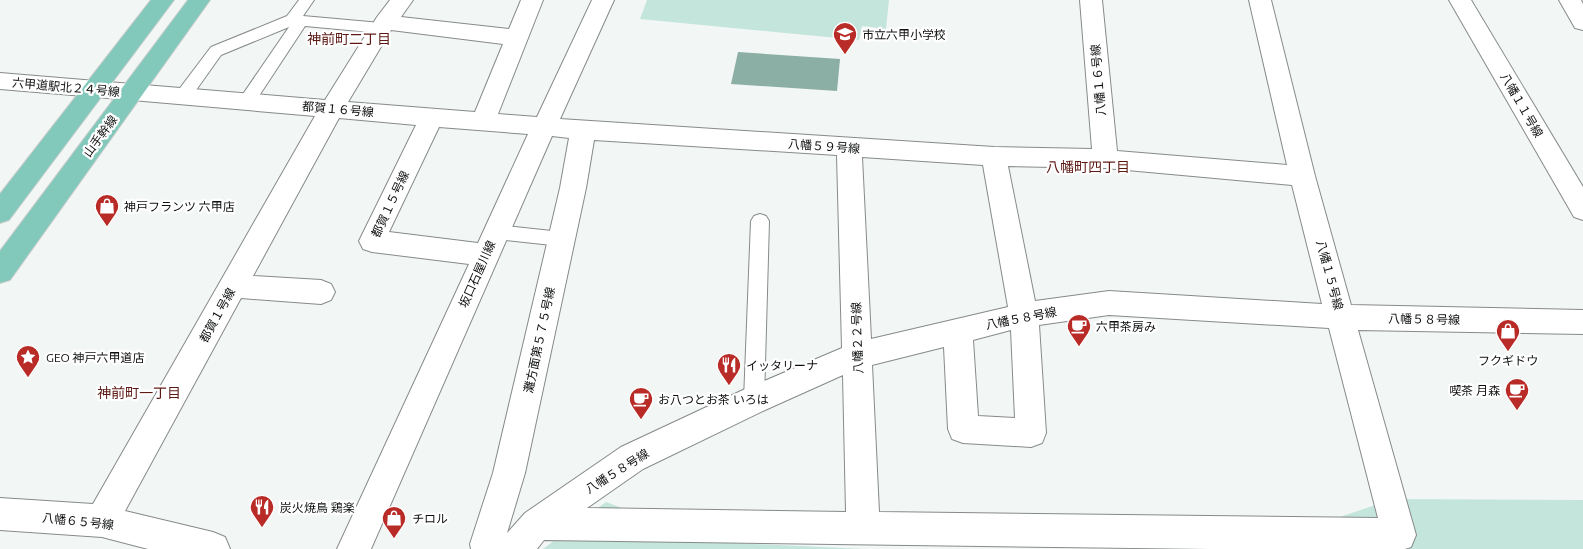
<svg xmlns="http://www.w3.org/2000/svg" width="1583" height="549" viewBox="0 0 1583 549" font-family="Ubuntu,'Noto Sans JP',sans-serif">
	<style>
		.green { fill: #c3e5dc }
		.water { fill: #8baea5 }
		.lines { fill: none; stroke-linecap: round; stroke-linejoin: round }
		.service-casing { stroke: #868a89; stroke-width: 2 }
		.minor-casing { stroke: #868a89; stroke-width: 2 }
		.tertiary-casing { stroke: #868a89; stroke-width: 2 }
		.primary-casing { stroke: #cfcfcf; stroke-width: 2 }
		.service { fill: #fff; fill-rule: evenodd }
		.minor { fill: #fff; fill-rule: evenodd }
		.tertiary { fill: #fff; fill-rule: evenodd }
		.primary { fill: #82c9bc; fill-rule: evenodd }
		.labels { text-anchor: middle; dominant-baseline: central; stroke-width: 4.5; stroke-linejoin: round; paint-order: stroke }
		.poi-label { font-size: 12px; fill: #0e100f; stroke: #fff; text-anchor: start }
		.street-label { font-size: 12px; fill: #0e100f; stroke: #fff }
		.neighbourhood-label { font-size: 14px; fill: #5d1914; stroke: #fff }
	</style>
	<rect width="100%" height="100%" fill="#f2f6f5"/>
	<g class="green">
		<polygon points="647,0 889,0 886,29 862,26 859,40 640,19"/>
		<polygon points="1393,499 1583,500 1583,549 1246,549"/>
		<polygon points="606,502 712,542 864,549 543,549"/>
	</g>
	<polygon class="water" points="738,52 840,59 837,91 731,84"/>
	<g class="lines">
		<g class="service-casing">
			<g id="service">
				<polygon points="299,0 314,0 303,16 381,23 386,24 389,28 386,32 381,33 305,26 253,105 247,107 241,105 239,101 241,97 289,27 221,55 189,100 183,102 177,100 175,96 177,92 211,47 287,16"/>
				<polygon points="760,214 766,216 769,221 764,400 761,407 754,409 747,407 744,400 751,221 754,216"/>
				<polygon points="496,225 561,232 567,234 570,239 567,244 561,246 496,239 490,237 487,232 490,227"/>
			</g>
		</g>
		<g class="minor-casing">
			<g id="minor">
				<path d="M390,0h23l-12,17 108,12 12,-29h22l-45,114 39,3 55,-117h22l-54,119 434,28 98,2 -12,-149h22l15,151 170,14 -38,-165h22l44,176 36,129 232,5v24l-225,-4 58,205 -5,12 -6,2h-196l-665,-9 -7,9h-66l-1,-5 23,-71 67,-285 9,-50 -17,-2 -181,413h-34l132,-285 -97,-12 -9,-3 -4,-8 57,-116 -77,-7 -86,158 68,4 10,4 4,8 -4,8 -10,4 -80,-6 -116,213 88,21 12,5 5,12h-82l-46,-12 -102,-7v-32l93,6 222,-388 -183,-16 -8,-2 -4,-6 4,-6 8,-2 193,16 52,-83zM391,30l112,14 -28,68 -127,-10zM439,127l89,7 -50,109 -89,-11zM594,140l243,15 5,193 -99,42 -122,57 -96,66 -18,20 18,-60 61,-285zM862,157l121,8 25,142 -137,32zM1008,166l97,2 187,17 30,119 -213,-13 -74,10zM1109,315l220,13 49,190 -499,-6 -7,-147 72,-18 4,82 4,10 11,4 68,4 11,-4 4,-10 -7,-108zM1011,330l4,88 -37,-2 -5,-76zM843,375l3,137 -259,-4 56,-39 122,-59z"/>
				<polygon points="1449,0 1471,0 1583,187 1583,220 1574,217"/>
				<polygon points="1559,0 1581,0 1583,4 1583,30 1575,28"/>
			</g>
		</g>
		<g class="tertiary-casing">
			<polygon id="tertiary" points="0,73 132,84 140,86 144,92 140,98 132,100 0,89"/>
		</g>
		<g class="primary-casing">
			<g id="primary">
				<polygon points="151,0 174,0 9,220 0,223 0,194"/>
				<polygon points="188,0 210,0 10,280 0,283 0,251"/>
			</g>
		</g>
		<use href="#service" class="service"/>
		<use href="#minor" class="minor"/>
		<use href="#tertiary" class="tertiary"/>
		<use href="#primary" class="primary"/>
	</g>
	<defs>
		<g id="school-pin" transform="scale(1.25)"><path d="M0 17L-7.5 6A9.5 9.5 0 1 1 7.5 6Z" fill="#b92b26" stroke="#fff"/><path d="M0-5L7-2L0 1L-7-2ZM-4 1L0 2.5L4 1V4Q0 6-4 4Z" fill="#fff"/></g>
		<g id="shop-pin" transform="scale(1.25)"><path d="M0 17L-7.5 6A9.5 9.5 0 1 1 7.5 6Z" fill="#b92b26" stroke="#fff"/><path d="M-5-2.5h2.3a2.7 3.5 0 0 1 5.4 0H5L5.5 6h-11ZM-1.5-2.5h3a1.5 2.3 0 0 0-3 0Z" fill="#fff"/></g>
		<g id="cafe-pin" transform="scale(1.25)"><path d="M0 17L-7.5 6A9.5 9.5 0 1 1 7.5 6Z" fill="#b92b26" stroke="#fff"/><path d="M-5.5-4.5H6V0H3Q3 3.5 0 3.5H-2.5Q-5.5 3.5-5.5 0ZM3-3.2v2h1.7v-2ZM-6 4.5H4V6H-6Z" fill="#fff"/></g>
		<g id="sight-pin" transform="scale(1.25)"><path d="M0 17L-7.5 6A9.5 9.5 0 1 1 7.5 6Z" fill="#b92b26" stroke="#fff"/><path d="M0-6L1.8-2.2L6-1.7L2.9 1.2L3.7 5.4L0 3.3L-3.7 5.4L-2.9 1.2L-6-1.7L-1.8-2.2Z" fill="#fff"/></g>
		<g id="restaurant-pin" transform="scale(1.25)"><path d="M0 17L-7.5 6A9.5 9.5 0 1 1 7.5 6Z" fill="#b92b26" stroke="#fff"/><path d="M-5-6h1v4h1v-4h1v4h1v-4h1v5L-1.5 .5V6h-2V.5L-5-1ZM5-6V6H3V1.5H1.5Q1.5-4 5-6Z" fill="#fff"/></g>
	</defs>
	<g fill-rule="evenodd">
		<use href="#school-pin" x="845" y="34"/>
		<use href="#shop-pin" x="107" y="206"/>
		<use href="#cafe-pin" x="1079" y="326"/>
		<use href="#shop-pin" x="1508" y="331"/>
		<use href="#sight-pin" x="28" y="357"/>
		<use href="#restaurant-pin" x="729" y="365"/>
		<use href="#cafe-pin" x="1517" y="390"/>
		<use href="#cafe-pin" x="641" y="399"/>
		<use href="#restaurant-pin" x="262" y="507"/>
		<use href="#shop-pin" x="394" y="518"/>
	</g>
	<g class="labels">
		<g class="poi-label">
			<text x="862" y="34">市立六甲小学校</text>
			<text x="124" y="206">神戸フランツ 六甲店</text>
			<text x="1096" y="326">六甲茶房み</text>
			<text x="46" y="357">GEO 神戸六甲道店</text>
			<text x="1508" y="360" text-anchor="middle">フクギドウ</text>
			<text x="746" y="365">イッタリーナ</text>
			<text x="1500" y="390" text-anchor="end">喫茶 月森</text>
			<text x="658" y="399">お八つとお茶 いろは</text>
			<text x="280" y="507">炭火焼鳥 鶏楽</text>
			<text x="412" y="518">チロル</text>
		</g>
		<g class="street-label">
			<text transform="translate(1098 80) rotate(-95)">八幡１６号線</text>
			<text transform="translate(66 87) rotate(5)">六甲道駅北２４号線</text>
			<text transform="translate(1522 105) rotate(60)">八幡１１号線</text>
			<text transform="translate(338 109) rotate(5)">都賀１６号線</text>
			<text transform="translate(100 136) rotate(-54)">山手幹線</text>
			<text transform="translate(824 146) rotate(4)">八幡５９号線</text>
			<text transform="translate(390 204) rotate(-65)">都賀１５号線</text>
			<text transform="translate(477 274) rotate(-66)">坂口石屋川線</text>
			<text transform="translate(1330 275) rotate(75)">八幡１５号線</text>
			<text transform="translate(217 315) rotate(-61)">都賀１号線</text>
			<text transform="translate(1021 318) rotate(-11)">八幡５８号線</text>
			<text transform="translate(1424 319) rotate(1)">八幡５８号線</text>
			<text transform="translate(857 338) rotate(-92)">八幡２２号線</text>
			<text transform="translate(539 340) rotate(-78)">灘方面第５７５号線</text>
			<text transform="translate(617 471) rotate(-32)">八幡５８号線</text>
			<text transform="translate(78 521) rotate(6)">八幡６５号線</text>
		</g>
		<g class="neighbourhood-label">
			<text x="349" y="39">神前町二丁目</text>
			<text x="1088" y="167">八幡町四丁目</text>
			<text x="139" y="393">神前町一丁目</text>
		</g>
	</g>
</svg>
